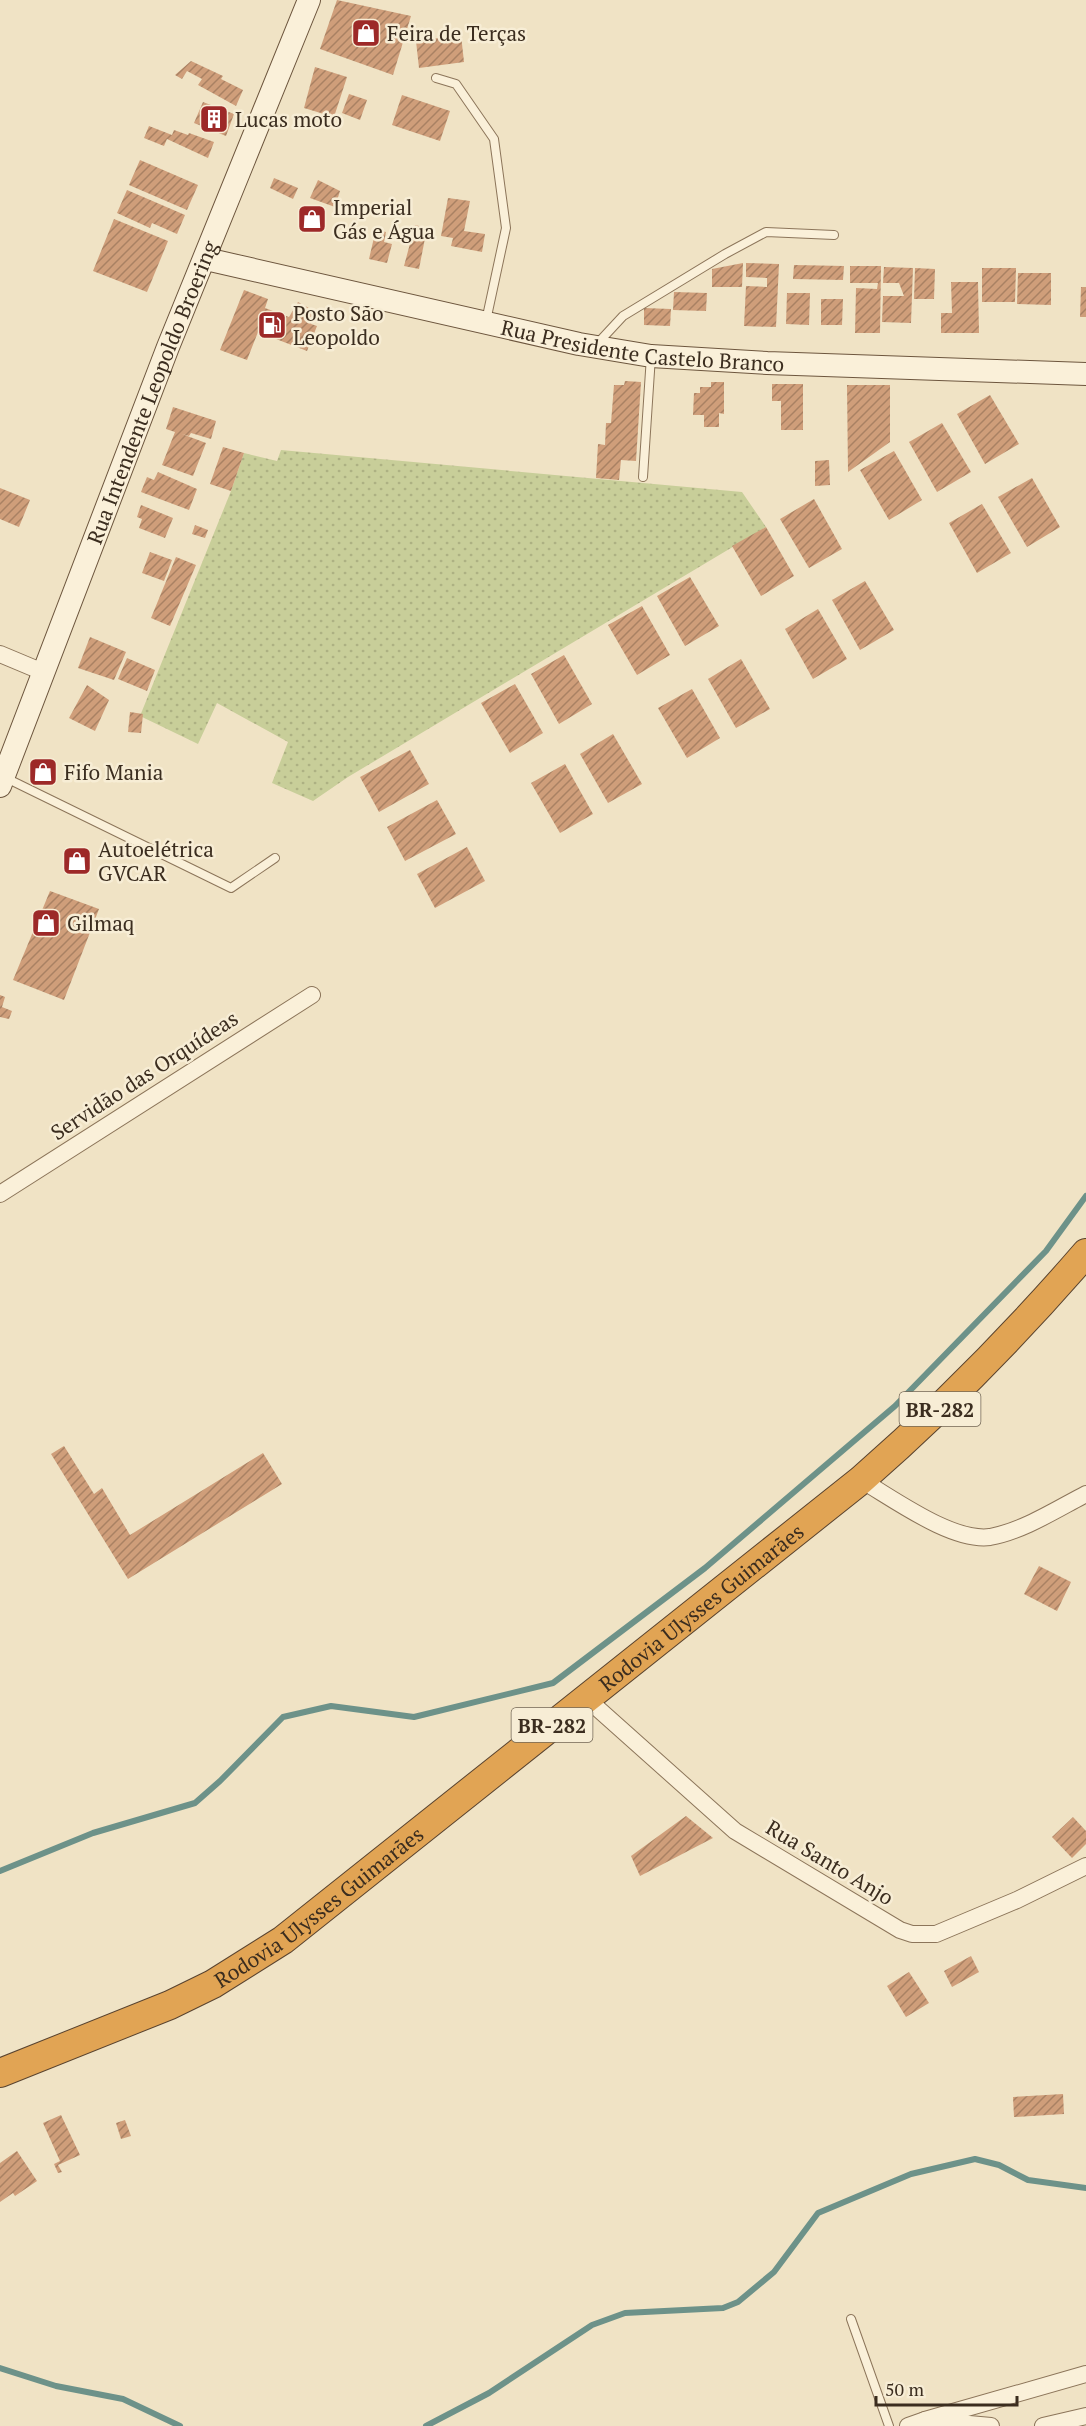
<svg xmlns="http://www.w3.org/2000/svg" width="1086" height="2426" viewBox="0 0 1086 2426" font-family="'PT Serif',serif">
	<style>
		.grass { fill: url(#grass-dots) }
		.lines { fill: none; stroke-linecap: round; stroke-linejoin: round }
		.stream { stroke: #6d9289; stroke-width: 6 }
		.building { fill: url(#building-hatch) }
		.lane-casing { stroke: #8c755a; stroke-width: 10 }
		.street-casing { stroke: #8c755a; stroke-width: 18 }
		.secondary-casing { stroke: #6d563e; stroke-width: 24 }
		.highway-casing { stroke: #59432f; stroke-width: 30 }
		.lane { stroke: #faf0d9; stroke-width: 8 }
		.street { stroke: #faf0d9; stroke-width: 16 }
		.secondary { stroke: #faf0d9; stroke-width: 22 }
		.highway { stroke: #e1a454; stroke-width: 28 }
		.labels { text-anchor: middle; dominant-baseline: central; stroke-width: 5; stroke-linejoin: round; paint-order: stroke }
		.shield { fill: #f7edd5; stroke: #736756; stroke-width: 1.5 }
		.shield-label { font-size: 20px; font-weight: bold; fill: #3b2d1f }
		.poi-label { font-size: 21px; fill: #3b2d1f; stroke: #f7edd5; text-anchor: start }
		.street-label { font-size: 21px; fill: #3b2d1f; stroke: #f7edd5 }
	</style>
	<defs>
		<pattern id="grass-dots" width="8" height="8" patternUnits="userSpaceOnUse" patternTransform="scale(1.5)"><rect width="8" height="8" fill="#c8ce99"/><path d="M2 2h.1M6 6h.1" fill="none" stroke="#adb183" stroke-width="1.8" stroke-linecap="round"/></pattern>
		<pattern id="building-hatch" width="6" height="6" patternUnits="userSpaceOnUse" patternTransform="scale(1.5)"><rect width="6" height="6" fill="#cf9e7a"/><path d="M-1 1l2-2M0 6l6-6M5 7l2-2" fill="none" stroke="#a98163"/></pattern>
	</defs>
	<rect width="100%" height="100%" fill="#f0e3c5"/>
	<polygon class="grass" points="281,450 742,492 766,527 348,777 313,801 272,783 288,742 217,703 198,744 140,716 231,491 244,453 277,461"/>
	<g class="lines">
		<g class="stream">
			<polyline points="0,1871 93,1833 195,1803 220,1781 283,1717 331,1706 414,1717 553,1683 705,1568 895,1406 1046,1251 1086,1196"/>
			<polyline points="0,2368 56,2386 123,2399 180,2426"/>
			<polyline points="426,2426 489,2393 592,2325 625,2313 723,2308 738,2302 774,2272 818,2213 911,2174 975,2159 999,2165 1028,2180 1086,2188"/>
		</g>
	</g>
	<g class="building">
		<polygon points="337,0 411,16 393,75 320,49"/>
		<polygon points="461,35 464,62 419,68 416,41"/>
		<polygon points="191,61 223,76 221,79 243,90 236,106 198,85 202,79 187,71 182,79 175,75"/>
		<polygon points="315,67 347,77 334,117 304,108"/>
		<polygon points="349,94 367,100 360,120 342,113"/>
		<polygon points="402,95 450,111 440,141 392,125"/>
		<polygon points="203,102 234,114 226,136 194,123"/>
		<polygon points="149,126 172,135 174,130 188,135 189,133 214,142 208,158 167,139 164,146 144,138"/>
		<polygon points="140,160 198,185 187,210 129,185"/>
		<polygon points="274,178 298,188 293,199 270,188"/>
		<polygon points="318,180 340,191 335,207 310,198"/>
		<polygon points="127,190 185,215 177,234 152,223 150,228 117,213"/>
		<polygon points="448,198 470,201 464,231 485,234 482,252 451,246 453,238 441,236"/>
		<polygon points="114,219 168,241 147,292 93,271"/>
		<polygon points="415,225 427,228 419,269 404,266"/>
		<polygon points="376,229 386,232 384,242 392,244 387,263 369,259"/>
		<polygon points="743,263 742,287 712,287 712,269"/>
		<polygon points="746,263 779,264 776,327 744,326 746,286 767,287 767,278 746,277"/>
		<polygon points="794,265 844,266 843,280 793,279"/>
		<polygon points="850,266 881,266 880,333 855,333 856,288 877,289 878,283 850,283"/>
		<polygon points="884,267 913,268 911,323 882,322 883,296 904,296 899,283 883,283"/>
		<polygon points="915,268 935,269 934,299 914,299"/>
		<polygon points="982,268 1016,268 1015,302 982,302"/>
		<polygon points="1018,273 1051,273 1051,305 1017,304"/>
		<polygon points="951,282 978,282 979,333 941,333 941,313 952,313"/>
		<polygon points="1081,287 1086,287 1086,317 1080,317"/>
		<polygon points="244,290 268,299 265,308 289,317 298,302 316,312 311,324 317,326 307,351 258,332 247,360 220,350"/>
		<polygon points="674,292 707,293 706,311 673,310"/>
		<polygon points="787,293 810,293 809,325 786,324"/>
		<polygon points="821,299 843,299 842,325 821,325"/>
		<polygon points="644,308 671,309 670,326 644,325"/>
		<polygon points="625,381 641,382 636,461 621,460 619,480 596,478 598,444 605,445 606,423 611,423 614,385 624,385"/>
		<polygon points="711,382 724,382 724,414 719,413 719,427 704,427 704,415 693,415 694,393 700,393 700,387 711,387"/>
		<polygon points="772,384 803,384 803,430 781,430 781,401 772,401"/>
		<polygon points="847,385 890,385 890,442 848,472"/>
		<polygon points="990,395 1019,444 985,464 957,414"/>
		<polygon points="173,407 216,421 211,439 191,433 189,436 182,434 206,443 193,476 162,465 175,432 166,429"/>
		<polygon points="942,423 971,472 937,492 909,442"/>
		<polygon points="223,447 244,453 231,491 210,484"/>
		<polygon points="894,451 922,500 889,520 860,470"/>
		<polygon points="829,460 830,485 815,486 815,461"/>
		<polygon points="158,472 197,489 189,510 141,492 147,477 154,480"/>
		<polygon points="1032,478 1060,527 1027,547 998,497"/>
		<polygon points="0,488 30,500 19,527 0,519"/>
		<polygon points="814,499 842,549 809,568 780,519"/>
		<polygon points="982,504 1011,553 977,573 949,523"/>
		<polygon points="141,505 173,518 165,538 139,528 142,519 137,517"/>
		<polygon points="195,525 208,530 205,538 192,534"/>
		<polygon points="766,527 794,576 761,596 732,546"/>
		<polygon points="150,552 172,560 164,581 142,573"/>
		<polygon points="176,557 196,565 170,626 151,618"/>
		<polygon points="690,577 719,626 685,646 657,596"/>
		<polygon points="865,581 894,630 860,650 832,600"/>
		<polygon points="642,606 670,655 637,675 608,625"/>
		<polygon points="818,609 847,659 813,679 785,629"/>
		<polygon points="90,637 126,652 114,680 78,668"/>
		<polygon points="564,655 592,704 559,724 531,674"/>
		<polygon points="127,658 155,670 147,691 118,679"/>
		<polygon points="741,659 770,709 736,728 708,679"/>
		<polygon points="515,684 543,733 510,753 481,703"/>
		<polygon points="87,685 109,700 95,731 69,718"/>
		<polygon points="692,689 720,738 687,758 658,708"/>
		<polygon points="130,712 143,714 141,733 128,732"/>
		<polygon points="613,734 642,784 608,803 580,754"/>
		<polygon points="410,750 429,784 379,812 360,777"/>
		<polygon points="565,764 593,814 560,833 531,783"/>
		<polygon points="437,800 456,834 405,861 387,827"/>
		<polygon points="467,847 485,881 435,908 417,874"/>
		<polygon points="50,891 99,909 64,1000 13,980"/>
		<polygon points="0,995 5,997 2,1007 12,1011 9,1019 0,1017"/>
		<polygon points="64,1446 94,1494 102,1488 130,1535 263,1453 282,1484 128,1579 51,1454"/>
		<polygon points="1039,1566 1071,1582 1057,1611 1024,1594"/>
		<polygon points="686,1816 713,1838 640,1876 631,1856"/>
		<polygon points="1073,1817 1086,1831 1086,1844 1072,1858 1052,1837"/>
		<polygon points="971,1956 979,1972 952,1987 944,1971"/>
		<polygon points="909,1972 929,2003 906,2017 887,1986"/>
		<polygon points="1063,2094 1064,2114 1014,2117 1013,2097"/>
		<polygon points="61,2115 80,2155 58,2165 62,2172 58,2173 54,2164 60,2161 43,2123"/>
		<polygon points="125,2120 131,2136 121,2139 116,2123"/>
		<polygon points="17,2151 37,2181 15,2196 13,2193 0,2202 0,2163"/>
	</g>
	<g class="lines">
		<g class="lane-casing">
			<g id="lane">
				<polyline points="436,78 456,84 494,139 506,228 486,321"/>
				<polyline points="597,344 623,316 725,254 766,232 834,235"/>
				<polyline points="643,477 651,356"/>
				<polyline points="4,777 231,888 275,858"/>
				<polyline points="851,2319 889,2426"/>
			</g>
		</g>
		<g class="street-casing">
			<g id="street">
				<polyline points="0,654 43,672"/>
				<polyline points="0,1194 312,995"/>
				<path d="M861,1480c33,19 91,62 129,57 33,-6 67,-28 96,-43"/>
				<polyline points="586,1698 735,1831 900,1930 912,1934 936,1934 1017,1900 1086,1866"/>
				<polyline points="925,2420 1086,2374"/>
				<polyline points="908,2426 925,2420 991,2426"/>
				<polyline points="1043,2426 1086,2416"/>
			</g>
		</g>
		<g class="secondary-casing">
			<g id="secondary">
				<path id="s1" d="M206,259l373,85 72,12 116,7 319,11"/>
				<path id="s2" d="M0,786l168,-439 141,-347"/>
			</g>
		</g>
		<g class="highway-casing">
			<g id="highway">
				<path id="s3" d="M0,2073l170,-68 43,-21 70,-44 578,-460c81,-71 155,-146 225,-227"/>
			</g>
		</g>
		<use href="#lane" class="lane"/>
		<use href="#street" class="street"/>
		<use href="#secondary" class="secondary"/>
		<use href="#highway" class="highway"/>
	</g>
	<defs>
		<g id="shop-square" transform="scale(1.5)"><rect x="-9" y="-9" width="18" height="18" rx="4" fill="#9d2928" stroke="#f7edd5"/><path d="M-5-2.5h2.3a2.7 3.5 0 0 1 5.4 0H5L5.5 6h-11ZM-1.5-2.5h3a1.5 2.3 0 0 0-3 0Z" fill="#fff"/></g>
		<g id="building-square" transform="scale(1.5)"><rect x="-9" y="-9" width="18" height="18" rx="4" fill="#9d2928" stroke="#f7edd5"/><path d="M-4-6H4V6H1V3H-1V6H-4ZM-2.5-4.3h1.7v1.8h-1.7ZM.8-4.3h1.7v1.8H.8ZM-2.5-1h1.7V.8h-1.7ZM.8-1h1.7V.8H.8Z" fill="#fff"/></g>
		<g id="fuel-square" transform="scale(1.5)"><rect x="-9" y="-9" width="18" height="18" rx="4" fill="#9d2928" stroke="#f7edd5"/><path d="M-5.5-6h7V0h2V4h1.3V-2.5L3-4.5l.8-.8L6-3V5H2.5V1h-1V6h-7ZM-4.2-4.7v3.2H.2V-4.7Z" fill="#fff"/></g>
	</defs>
	<g fill-rule="evenodd">
		<use href="#shop-square" x="366" y="33"/>
		<use href="#building-square" x="214" y="119"/>
		<use href="#shop-square" x="312" y="219"/>
		<use href="#fuel-square" x="272" y="325"/>
		<use href="#shop-square" x="43" y="772"/>
		<use href="#shop-square" x="77" y="861"/>
		<use href="#shop-square" x="46" y="923"/>
	</g>
	<g class="labels">
		<g class="shield">
			<rect x="899.5" y="1392" width="81" height="34" rx="4.5"/>
			<rect x="511.5" y="1708" width="81" height="34" rx="4.5"/>
		</g>
		<g class="shield-label">
			<text x="940" y="1409">BR-282</text>
			<text x="552" y="1725">BR-282</text>
		</g>
		<g class="poi-label">
			<text x="387" y="33">Feira de Terças</text>
			<text x="235" y="119">Lucas moto</text>
			<text x="333" y="207">Imperial<tspan x="333" dy="24">Gás e Água</tspan></text>
			<text x="293" y="313">Posto São<tspan x="293" dy="24">Leopoldo</tspan></text>
			<text x="64" y="772">Fifo Mania</text>
			<text x="98" y="849">Autoelétrica<tspan x="98" dy="24">GVCAR</tspan></text>
			<text x="67" y="923">Gilmaq</text>
		</g>
		<g class="street-label">
			<text stroke="none"><textPath href="#s1" startOffset="446">Rua Presidente Castelo Branco</textPath></text>
			<text stroke="none"><textPath href="#s2" startOffset="422">Rua Intendente Leopoldo Broering</textPath></text>
			<text transform="translate(144 1075) rotate(-33)">Servidão das Orquídeas</text>
			<text stroke="none"><textPath href="#s3" startOffset="848">Rodovia Ulysses Guimarães</textPath></text>
			<text transform="translate(830 1862) rotate(31)">Rua Santo Anjo</text>
			<text stroke="none"><textPath href="#s3" startOffset="362">Rodovia Ulysses Guimarães</textPath></text>
		</g>
	</g>
	<path d="M876 2396v9h141v-9" fill="none" stroke="#3b2d1f" stroke-width="3"/>
	<text x="885" y="2396" font-size="18" fill="#3b2d1f" stroke="#f7edd5" stroke-width="4.5" paint-order="stroke">50 m</text>
</svg>
